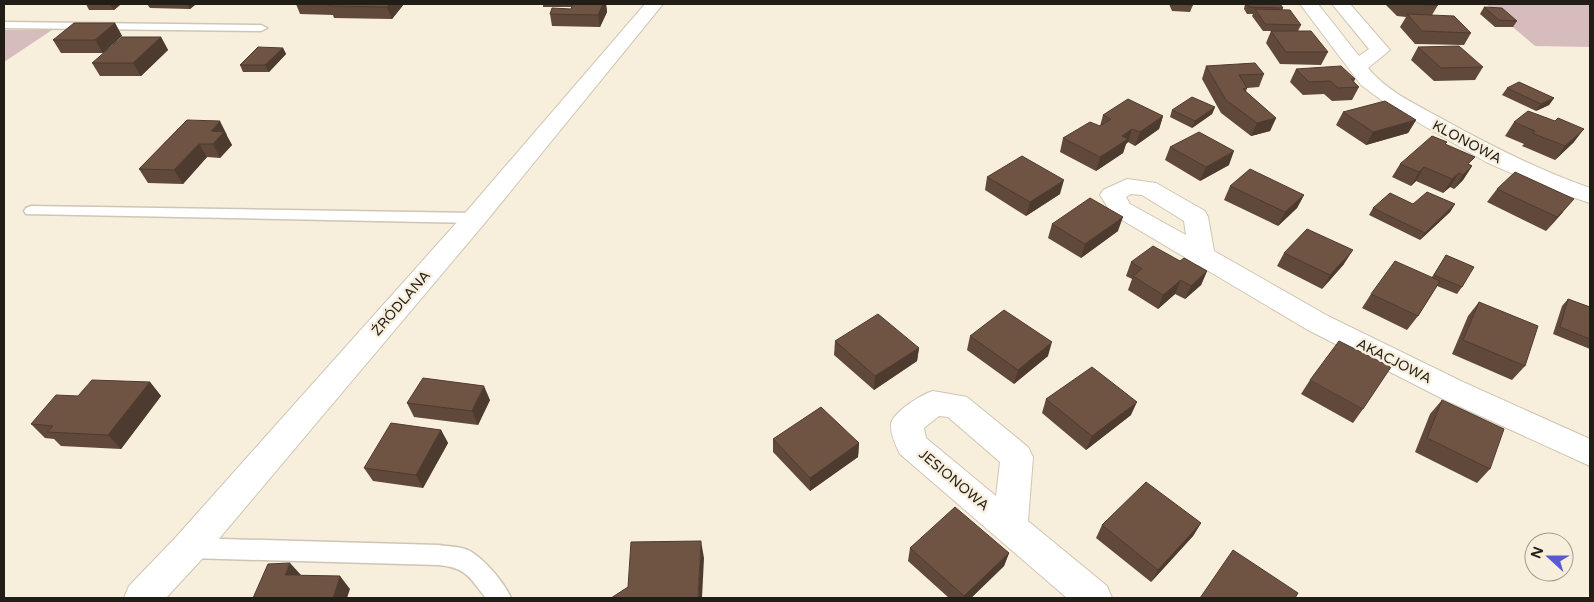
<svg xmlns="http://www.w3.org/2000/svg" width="1594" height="602" viewBox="0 0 1594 602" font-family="'Varela Round',sans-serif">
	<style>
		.green { fill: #d6bcbc }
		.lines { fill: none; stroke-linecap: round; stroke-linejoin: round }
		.service-casing { stroke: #cec6b4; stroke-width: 3 }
		.minor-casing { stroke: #cec6b4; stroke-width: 2 }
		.service { fill: #fff; fill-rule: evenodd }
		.minor { fill: #fff; fill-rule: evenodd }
		.wall { fill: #60483a }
		.shaded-wall { fill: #4e3b2f }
		.building { fill: #705443; stroke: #4e3b2f }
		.labels { text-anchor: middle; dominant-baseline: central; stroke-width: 5; stroke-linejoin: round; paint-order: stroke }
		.street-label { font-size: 14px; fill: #211e17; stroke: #f8eedc }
	</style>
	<rect width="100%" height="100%" fill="#f8eedc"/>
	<g class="green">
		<polygon points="1486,4 1590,4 1590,47 1535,46"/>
		<polygon points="4,30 52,30 4,62"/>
	</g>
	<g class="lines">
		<g class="service-casing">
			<g id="service">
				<polygon points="4,22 261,25 267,28 261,31 4,28"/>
				<polygon points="31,206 475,213 482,218 475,223 26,214 24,211 26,208"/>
				<path d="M189,538l250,7c10,2 22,1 31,6 15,9 34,31 41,47h-25c-17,-21 -19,-30 -47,-33l-250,-7 -7,-3 -3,-7 3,-7z"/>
			</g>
		</g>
		<g class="minor-casing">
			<g id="minor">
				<polygon points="645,4 663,4 484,224 202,559 166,598 124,598 129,586 176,537 466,212"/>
				<path d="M1300,4h18l41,52 10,-7 -37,-45h18l40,46 -22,18c18,22 45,35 69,48 50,28 99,53 153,72v15l-45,-15 -59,-26 -98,-57 -27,-20z"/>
				<path d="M1127,179l29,4 49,28 3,6 6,34 114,65 135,66 127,57v27l-149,-68 -133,-68 -108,-64 -7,-2 -2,-3 -79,-47 -12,-19 3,-5zM1131,194l11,1 42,26 2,14 -56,-31 -4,-7z"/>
				<path d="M933,391l34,6 61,50 5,10 -5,64 79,65 5,12h-45l-167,-144c-4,-8 -10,-20 -9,-30 2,-12 31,-30 42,-33zM939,416l9,1 52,45 -4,34 -70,-58 -2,-10z"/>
			</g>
		</g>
		<use href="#service" class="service"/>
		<use href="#minor" class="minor"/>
	</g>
	<g class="wall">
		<polygon points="86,4 121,4 114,10 89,10"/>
		<polygon points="147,4 196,4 190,9 150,8"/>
		<polygon points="296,4 404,4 392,19 334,18 333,15 300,14"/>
		<polygon points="543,4 606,4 607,12 600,27 552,26 550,14 571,9 572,7 543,7"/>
		<polygon points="1169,4 1192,4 1193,5 1190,12 1172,11"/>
		<polygon points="1245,4 1280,4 1283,8 1282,10 1301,25 1298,31 1328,52 1321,65 1280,64 1266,43 1271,31 1263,31 1252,16 1253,14 1247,14 1244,9"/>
		<polygon points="1385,4 1437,4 1438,5 1432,15 1471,33 1464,45 1415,44 1400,27 1406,17 1397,16"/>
		<polygon points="1484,7 1517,21 1513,27 1495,27 1480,14"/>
		<polygon points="115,23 122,36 103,53 61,53 53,40"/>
		<polygon points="161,37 168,50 141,76 100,76 92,63"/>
		<polygon points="1418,47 1483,67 1475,80 1434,81 1411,60"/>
		<polygon points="283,48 286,54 269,72 243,72 240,65"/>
		<polygon points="1206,66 1264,74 1259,87 1247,88 1246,92 1276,118 1270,131 1251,136 1221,113 1202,79"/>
		<polygon points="1296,69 1355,79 1354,82 1359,87 1352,100 1332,101 1324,94 1303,95 1290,82"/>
		<polygon points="1507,88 1554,98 1549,105 1536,111 1502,95"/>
		<polygon points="1215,107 1212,114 1192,128 1170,117 1172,110"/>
		<polygon points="1343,112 1416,120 1408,133 1366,145 1336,125"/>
		<polygon points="1103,115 1163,116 1159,129 1135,146 1128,142 1126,144 1123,153 1096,171 1060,152 1063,138 1100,126"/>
		<polygon points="187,120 227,135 227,136 232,145 220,158 207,157 183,184 148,183 139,169"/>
		<polygon points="1514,122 1574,142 1555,160 1522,146 1524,144 1505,136"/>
		<polygon points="1446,145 1472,166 1463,180 1454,189 1450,187 1443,193 1416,181 1411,186 1392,177 1400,164"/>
		<polygon points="1170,147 1229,165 1200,181 1165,160"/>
		<polygon points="987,177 1060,194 1026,216 985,190"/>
		<polygon points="1230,186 1304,195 1297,208 1278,226 1224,200"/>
		<polygon points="1497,189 1563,212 1546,231 1487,202"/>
		<polygon points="1413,204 1455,204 1450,212 1420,240 1369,215 1373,208"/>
		<polygon points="1052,224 1118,231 1081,258 1048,238"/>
		<polygon points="1284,253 1344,264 1322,289 1277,266"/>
		<polygon points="1446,255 1462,287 1457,294 1437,286 1418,316 1407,330 1362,308 1371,294 1432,277"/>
		<polygon points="1180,261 1207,271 1201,285 1185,299 1175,294 1158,309 1128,290 1132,279 1126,276 1131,262"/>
		<polygon points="1568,299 1590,307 1590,349 1553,334 1562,306"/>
		<polygon points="1479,302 1525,366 1512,380 1452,354 1468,316"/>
		<polygon points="970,336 1048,356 1014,384 967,350"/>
		<polygon points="835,341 919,348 917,361 874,390 834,355"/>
		<polygon points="1310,380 1363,409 1353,423 1301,394"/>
		<polygon points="150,382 161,396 121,449 61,446 54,439 45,438 31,424 78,396"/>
		<polygon points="1046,399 1131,415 1086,450 1042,413"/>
		<polygon points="490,400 478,425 414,417 407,403"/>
		<polygon points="1442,400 1490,469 1477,483 1415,452 1430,414"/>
		<polygon points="441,430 448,443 423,488 373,481 364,468"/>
		<polygon points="773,439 859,443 858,457 810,491 773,452"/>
		<polygon points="1201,523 1193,536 1151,582 1096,538 1102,525"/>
		<polygon points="910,548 1009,553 1004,566 971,598 949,598 908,561"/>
	</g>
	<g class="shaded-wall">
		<polygon points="110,4 121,4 114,10"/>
		<polygon points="187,4 196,4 190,9"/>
		<polygon points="390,4 404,4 392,19 387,7"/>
		<polygon points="603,4 606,4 607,12 600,27 598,15"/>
		<polygon points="115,23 122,36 103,53 95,40"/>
		<polygon points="161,37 168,50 141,76 133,63"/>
		<polygon points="283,48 286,54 269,72 265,65"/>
		<polygon points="1554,98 1549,105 1536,111 1541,104"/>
		<polygon points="1215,107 1212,114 1192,128 1195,121"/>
		<polygon points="1163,116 1159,129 1135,146 1140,132"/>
		<polygon points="1276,118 1270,131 1251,136 1257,123"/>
		<polygon points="1416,120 1408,133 1366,145 1373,132"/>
		<polygon points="220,121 227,135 227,136 232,145 220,158 213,144 211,131"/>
		<polygon points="1132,129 1128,142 1126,144 1123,153 1096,171 1100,157 1122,136"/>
		<polygon points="1584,129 1574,142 1555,160 1565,146"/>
		<polygon points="199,144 207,157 183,184 174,170"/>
		<polygon points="1234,151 1229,165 1200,181 1206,167"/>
		<polygon points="1472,166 1463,180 1454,189 1463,175"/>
		<polygon points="1424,167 1416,181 1411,186 1419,172"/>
		<polygon points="1459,173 1450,187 1443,193 1452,179"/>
		<polygon points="1064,180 1060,194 1026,216 1030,202"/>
		<polygon points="1304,195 1297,208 1278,226 1285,212"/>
		<polygon points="1574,199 1563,212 1546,231 1557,217"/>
		<polygon points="1455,204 1450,212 1420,240 1425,233"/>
		<polygon points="1123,217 1118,231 1081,258 1085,244"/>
		<polygon points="1353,250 1344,264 1322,289 1330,275"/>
		<polygon points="1207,271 1201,285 1185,299 1191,286"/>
		<polygon points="1181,280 1175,294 1158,309 1163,295"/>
		<polygon points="1052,342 1048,356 1014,384 1018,370"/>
		<polygon points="919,348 917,361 874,390 875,376"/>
		<polygon points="150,382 161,396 121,449 108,435"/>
		<polygon points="484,386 490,400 478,425 472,411"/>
		<polygon points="1137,402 1131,415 1086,450 1092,436"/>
		<polygon points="441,430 448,443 423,488 416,475"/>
		<polygon points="859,443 858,457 810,491 810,478"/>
		<polygon points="1201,523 1193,536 1151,582 1158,570"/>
		<polygon points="701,541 704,558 702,598 698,598"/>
		<polygon points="1009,553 1004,566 971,598 964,598 964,596"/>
		<polygon points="290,563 301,575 285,575"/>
		<polygon points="340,576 350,589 347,598 333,598"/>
	</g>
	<g class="building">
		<polygon points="331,4 390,4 387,7 329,6"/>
		<polygon points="573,4 603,4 598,15 550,14 552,8 571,9"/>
		<polygon points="1174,4 1192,4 1193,5"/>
		<polygon points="1247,4 1280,4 1283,8 1249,7"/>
		<polygon points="1403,4 1437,4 1438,5"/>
		<polygon points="1484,7 1502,8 1517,21 1499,20"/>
		<polygon points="1255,9 1290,10 1301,25 1265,24"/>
		<polygon points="1407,14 1454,16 1471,33 1422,31"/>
		<polygon points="74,23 115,23 95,40 53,40"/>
		<polygon points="1271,31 1311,31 1328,52 1286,52"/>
		<polygon points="122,37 161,37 133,63 92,63"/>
		<polygon points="1459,46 1483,67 1441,68 1418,47"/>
		<polygon points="258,47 283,48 265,65 240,65"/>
		<polygon points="1255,63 1264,74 1239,75 1247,88 1243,89 1276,118 1257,123 1226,100 1206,66"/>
		<polygon points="1341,66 1355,79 1351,79 1359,87 1338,88 1330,81 1309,82 1296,69"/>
		<polygon points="1519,82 1554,98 1541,104 1507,88"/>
		<polygon points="1192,97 1215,107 1195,121 1172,110"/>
		<polygon points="1128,99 1163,116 1140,132 1132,129 1122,136 1128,139 1100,157 1063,138 1090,122 1100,126 1111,119 1103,115"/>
		<polygon points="1385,101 1416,120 1373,132 1343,112"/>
		<polygon points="1528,111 1555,121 1558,118 1584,129 1565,146 1532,133 1535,131 1514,122"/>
		<polygon points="187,120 220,121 211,131 224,132 213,144 199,144 174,170 139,169"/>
		<polygon points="1199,132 1234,151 1206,167 1170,147"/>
		<polygon points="1432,136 1447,142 1445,144 1475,157 1468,164 1472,166 1463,175 1459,173 1452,179 1424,167 1419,172 1400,164"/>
		<polygon points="1022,156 1064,180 1030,202 987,177"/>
		<polygon points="1250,169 1304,195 1285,212 1230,186"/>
		<polygon points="1515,172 1574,199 1557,217 1497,189"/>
		<polygon points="1427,192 1455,204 1425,233 1373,208 1390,193 1413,204"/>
		<polygon points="1090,198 1123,217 1085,244 1052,224"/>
		<polygon points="1307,229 1353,250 1330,275 1284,253"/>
		<polygon points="1153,246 1180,261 1184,258 1207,271 1191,286 1181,280 1163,295 1133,276 1142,269 1131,262"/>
		<polygon points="1446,255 1474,267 1462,287 1434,275"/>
		<polygon points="1395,261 1440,281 1418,316 1371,294"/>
		<polygon points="1568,299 1590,307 1590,339 1560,327"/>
		<polygon points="1479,302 1538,326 1525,366 1463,340"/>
		<polygon points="1004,310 1052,342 1018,370 970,336"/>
		<polygon points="878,314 919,348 875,376 835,341"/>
		<polygon points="1339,341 1391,367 1363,409 1310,380"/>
		<polygon points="1092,367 1137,402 1092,436 1046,399"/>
		<polygon points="423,378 484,386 472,411 407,403"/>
		<polygon points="92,380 150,382 108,435 47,432 53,426 31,424 56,395 78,396"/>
		<polygon points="1442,400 1504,429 1490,469 1427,438"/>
		<polygon points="821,407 859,443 810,478 773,439"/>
		<polygon points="391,423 441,430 416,475 364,468"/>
		<polygon points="1146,482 1201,523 1158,570 1102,525"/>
		<polygon points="955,507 1009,553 964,596 910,548"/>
		<polygon points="701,541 698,598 611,598 628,587 631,542"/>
		<polygon points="1233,550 1298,593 1295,598 1200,598"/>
		<polygon points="290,563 285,575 340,576 333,598 253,598 268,564"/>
	</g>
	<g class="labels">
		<g class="street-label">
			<text transform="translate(1467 142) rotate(28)">KLONOWA</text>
			<text transform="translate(401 303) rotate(-49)">ŹRÓDLANA</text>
			<text transform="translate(1394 361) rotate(27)">AKACJOWA</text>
			<text transform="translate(954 480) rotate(40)">JESIONOWA</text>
		</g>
	</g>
	<rect width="1594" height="602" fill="none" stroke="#211e17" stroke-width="10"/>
	<g transform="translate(1549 557) rotate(291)"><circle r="24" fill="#f8eedc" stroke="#a29b8d"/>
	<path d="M0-4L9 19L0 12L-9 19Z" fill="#5c5ad2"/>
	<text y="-8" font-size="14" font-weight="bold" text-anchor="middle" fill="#211e17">N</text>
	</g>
</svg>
